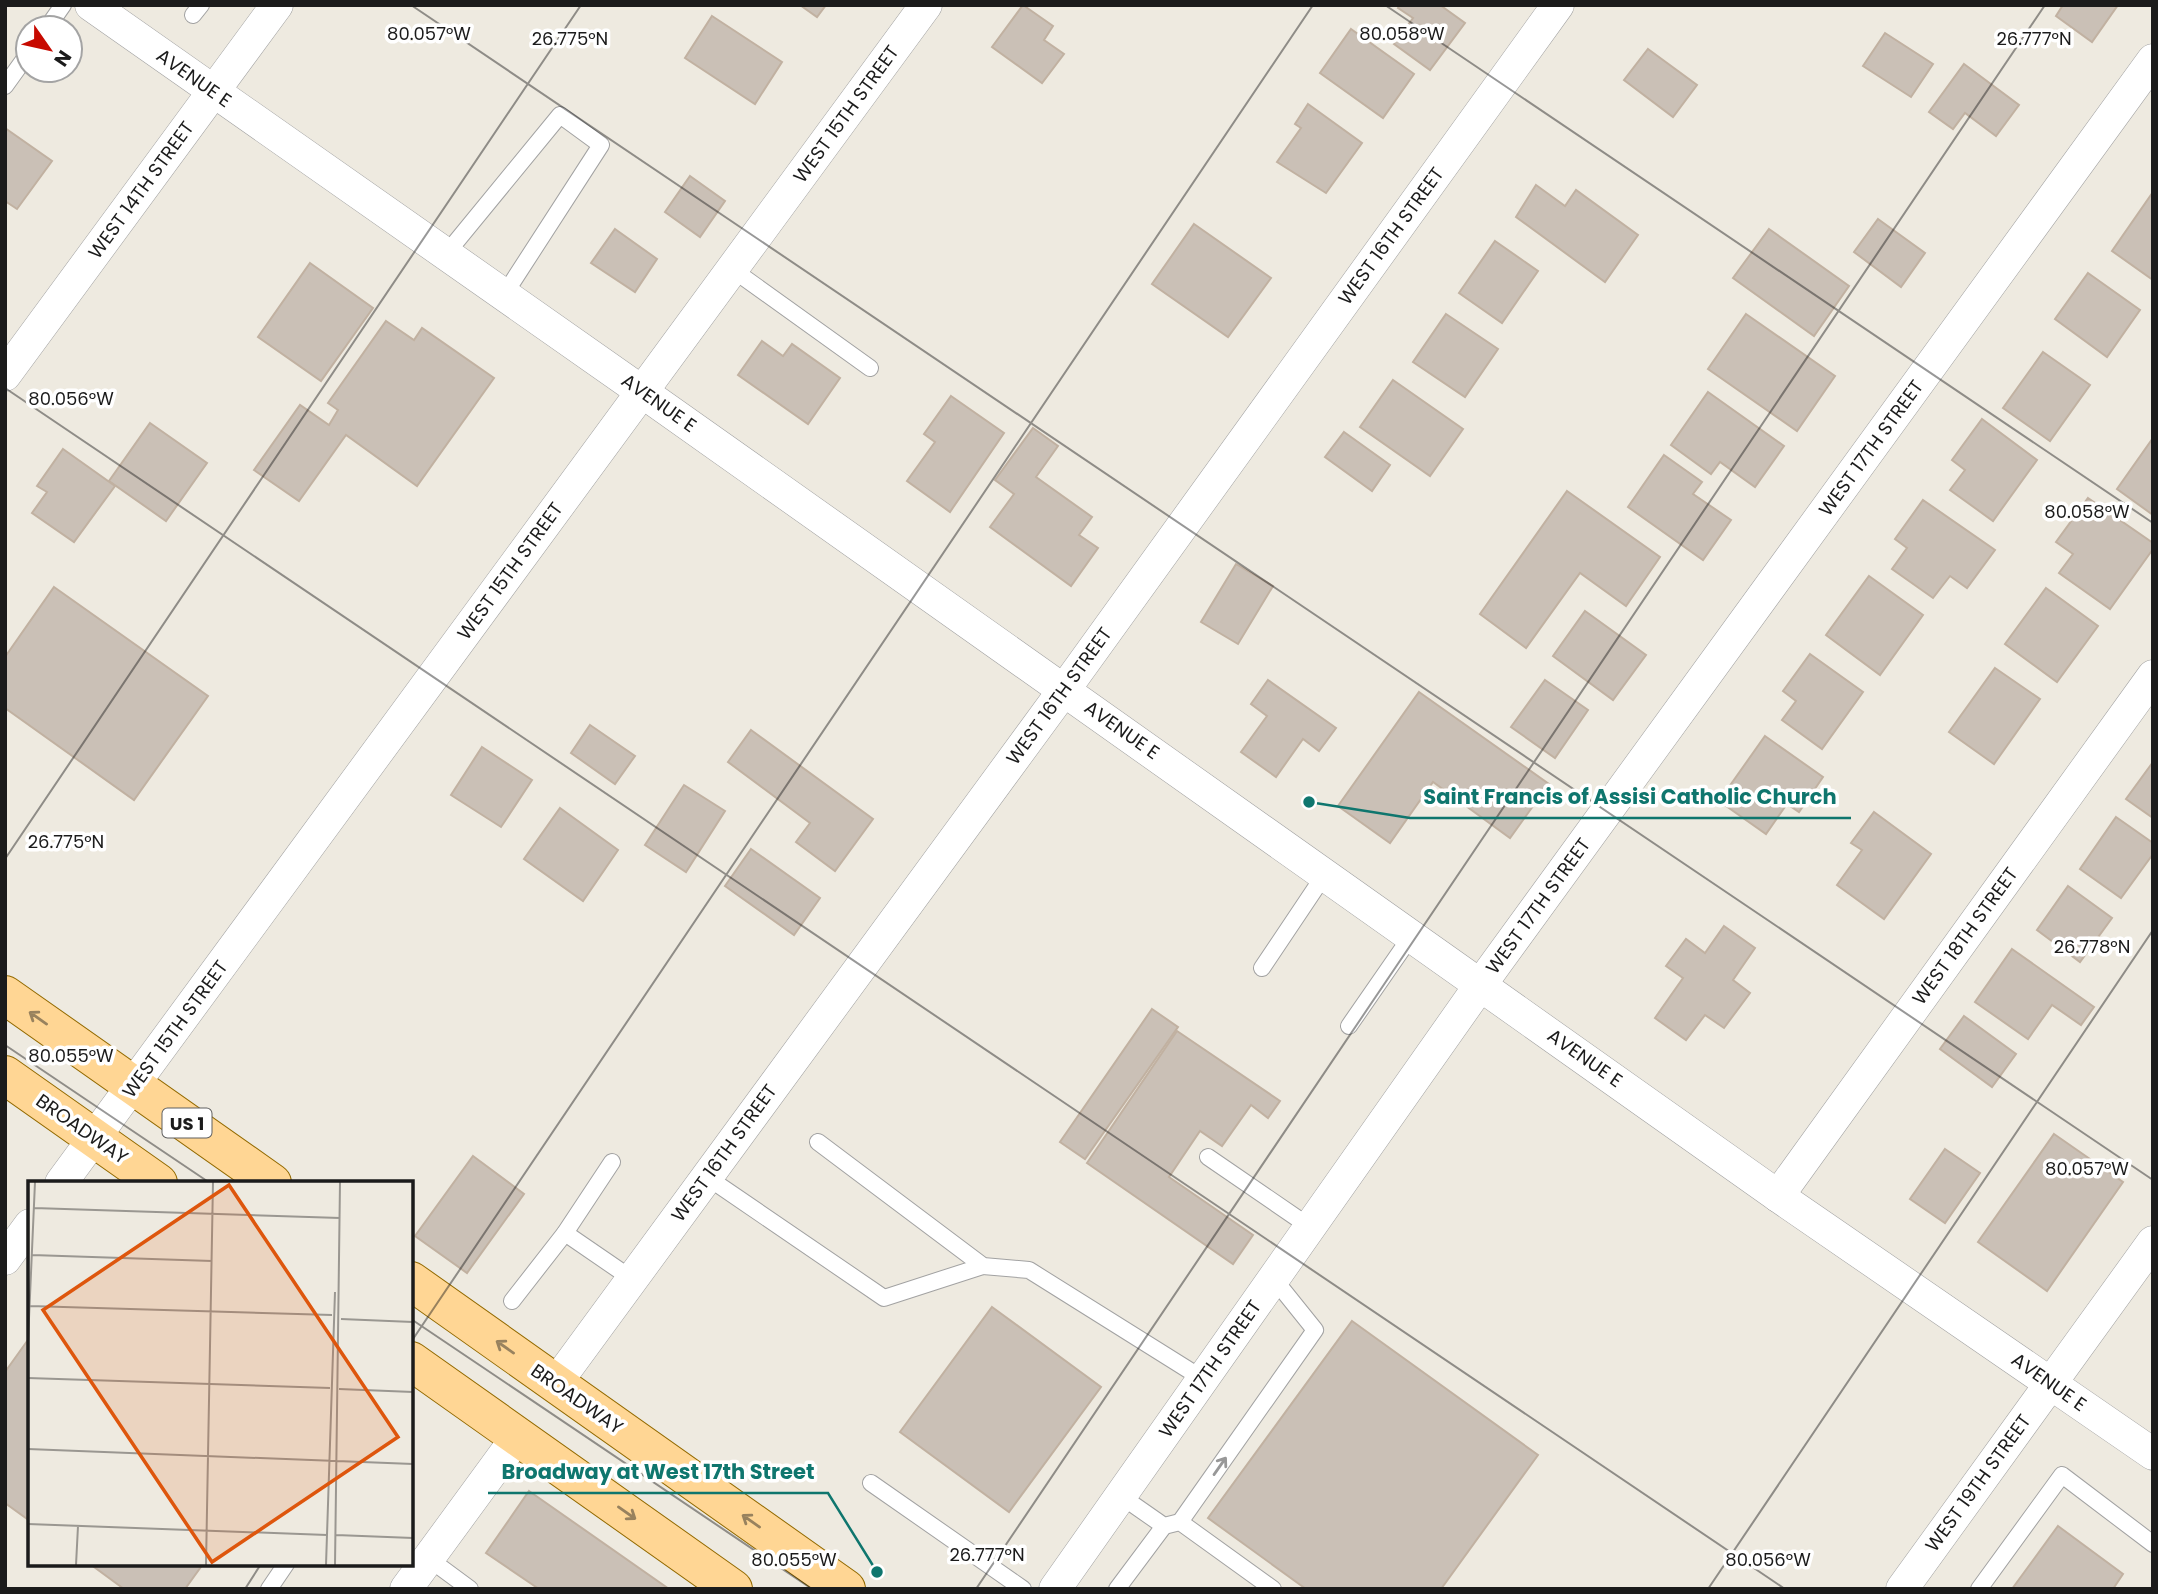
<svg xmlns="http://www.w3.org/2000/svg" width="2158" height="1594" viewBox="0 0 2158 1594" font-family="Poppins,sans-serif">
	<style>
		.building { fill: #cac0b6; stroke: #c1b1a1; stroke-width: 2 }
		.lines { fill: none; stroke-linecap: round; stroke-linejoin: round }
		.service-casing { stroke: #a2a2a2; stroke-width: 18 }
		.minor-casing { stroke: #a2a2a2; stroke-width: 33 }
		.primary-casing { stroke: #936a00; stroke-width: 40 }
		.service { stroke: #fff; stroke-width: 16 }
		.minor { stroke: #fff; stroke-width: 32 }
		.primary { stroke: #ffd694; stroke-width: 38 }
		.oneway { stroke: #98825e }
		.oneway2 { stroke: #989898 }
		.ticks { fill: none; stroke: #1b1b1b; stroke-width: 2; stroke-opacity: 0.45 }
		.labels { text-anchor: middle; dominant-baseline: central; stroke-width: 7; stroke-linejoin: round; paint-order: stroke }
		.shield { fill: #fff; stroke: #5f5f5f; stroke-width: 2 }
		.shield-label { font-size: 18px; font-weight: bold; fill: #1b1b1b }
		.street-label { font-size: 19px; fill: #1b1b1b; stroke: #fff }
		.inset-road { fill: none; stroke: #9a9791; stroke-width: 2 }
		.view { fill: #de560d; fill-opacity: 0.15; stroke: #de560d; stroke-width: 3.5 }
		.inset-edge { fill: none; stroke: #1b1b1b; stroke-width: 3.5 }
		.ticks-label { font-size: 18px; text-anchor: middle; fill: #1b1b1b; stroke: #fff; stroke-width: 7; stroke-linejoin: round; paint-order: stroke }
		.leader { fill: none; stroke: #0f766e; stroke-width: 2.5 }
		.callout-dot { fill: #0f766e; stroke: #fff; stroke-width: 2.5 }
		.callout-label { font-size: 21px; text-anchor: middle; font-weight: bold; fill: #0f766e; stroke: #fff; stroke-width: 7; stroke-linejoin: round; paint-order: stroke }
	</style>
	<rect width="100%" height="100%" fill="#eeeae0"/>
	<g class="building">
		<polygon points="800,5 826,5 817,17"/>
		<polygon points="1023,5 1053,26 1044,40 1064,54 1042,83 992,47"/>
		<polygon points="1400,5 1440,5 1465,23 1430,70 1394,44 1413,18 1398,8"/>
		<polygon points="2063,5 2118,5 2092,42 2056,16"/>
		<polygon points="712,16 782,62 755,104 685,58"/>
		<polygon points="1351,29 1414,74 1383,118 1320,73"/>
		<polygon points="1885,33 1933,64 1911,97 1863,66"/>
		<polygon points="1648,49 1697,85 1673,117 1624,80"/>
		<polygon points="1964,64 2019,105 1996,136 1965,113 1953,129 1929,112"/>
		<polygon points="1308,104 1362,143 1326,193 1277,162 1301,128 1295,124"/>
		<polygon points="5,128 52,161 17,209 5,201"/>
		<polygon points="690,176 725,201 700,237 665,212"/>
		<polygon points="1536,185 1565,206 1576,190 1638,235 1605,282 1516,217"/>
		<polygon points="2153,192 2153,280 2112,251"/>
		<polygon points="1878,219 1925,253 1901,287 1854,252"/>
		<polygon points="1194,224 1271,278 1228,337 1152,284"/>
		<polygon points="615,229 657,259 635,292 591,263"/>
		<polygon points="1769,229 1849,286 1814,336 1733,278"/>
		<polygon points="1495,241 1538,271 1502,323 1459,293"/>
		<polygon points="310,263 373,308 321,381 258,337"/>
		<polygon points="2088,273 2140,310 2107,357 2055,319"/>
		<polygon points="1446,314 1498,349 1465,397 1413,362"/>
		<polygon points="1746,314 1835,376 1797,431 1708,369"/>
		<polygon points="386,321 414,340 422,328 494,378 417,486 346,435 299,501 254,470 300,405 329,425 338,410 328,403"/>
		<polygon points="762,341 783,356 792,344 840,378 808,424 738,375"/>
		<polygon points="2043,352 2090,385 2050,441 2003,408"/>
		<polygon points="1393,380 1463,429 1430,476 1360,427"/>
		<polygon points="1708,392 1784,446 1755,487 1720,462 1711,474 1671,445"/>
		<polygon points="951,396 1004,433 950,512 907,481 935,442 924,434"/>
		<polygon points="1982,419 2037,460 1993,521 1950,490 1965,470 1952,460"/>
		<polygon points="150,423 207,463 166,521 109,481"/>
		<polygon points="1033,428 1058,446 1036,477 1092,517 1079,535 1098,548 1071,586 990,527 1014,494 995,480"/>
		<polygon points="1344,432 1390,465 1372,491 1325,457"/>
		<polygon points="2153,438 2153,515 2117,489"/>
		<polygon points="63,449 115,486 74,542 32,513 47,492 37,486"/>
		<polygon points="1664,455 1702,482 1693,494 1731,520 1703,560 1628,507"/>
		<polygon points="1567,491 1660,557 1626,606 1580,573 1526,648 1480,614"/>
		<polygon points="2088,498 2153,543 2153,549 2110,609 2059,573 2073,554 2056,542"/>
		<polygon points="1923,500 1995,550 1967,588 1950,576 1933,598 1892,569 1907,548 1895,539"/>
		<polygon points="1236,564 1273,586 1238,644 1201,622"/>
		<polygon points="1869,576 1923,615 1880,675 1826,635"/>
		<polygon points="54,587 208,696 134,800 5,708 5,657"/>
		<polygon points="2046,588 2098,626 2057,682 2005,644"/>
		<polygon points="1585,611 1646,655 1613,700 1553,656"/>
		<polygon points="1810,654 1863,692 1822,749 1782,720 1796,701 1783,691"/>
		<polygon points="1995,668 2040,699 1994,764 1949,732"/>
		<polygon points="1268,680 1336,728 1319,751 1303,739 1276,777 1241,752 1267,716 1251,704"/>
		<polygon points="1545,680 1588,710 1555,758 1511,727"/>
		<polygon points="1419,692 1549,784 1510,838 1433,782 1390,843 1338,806"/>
		<polygon points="590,725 635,756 615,784 571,753"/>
		<polygon points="751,730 873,819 835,871 796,842 810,823 728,762"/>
		<polygon points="1765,736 1823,777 1799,812 1787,804 1766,834 1719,801"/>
		<polygon points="482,747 532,780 501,827 451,795"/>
		<polygon points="2153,762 2153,818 2126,799"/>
		<polygon points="684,785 725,811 686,872 645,845"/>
		<polygon points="560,808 618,850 583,901 524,859"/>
		<polygon points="1874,812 1931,854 1884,919 1837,885 1862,850 1851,843"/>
		<polygon points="2116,817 2153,843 2153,854 2121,898 2080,869"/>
		<polygon points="751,849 820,898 794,935 725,886"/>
		<polygon points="2068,886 2112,918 2080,962 2037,930"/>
		<polygon points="1724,926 1755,948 1733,980 1750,993 1724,1028 1705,1015 1686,1040 1655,1018 1683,978 1666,966 1686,939 1705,953"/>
		<polygon points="2012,949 2094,1007 2081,1025 2052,1005 2028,1039 1975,1002"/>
		<polygon points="1152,1009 1178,1027 1085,1159 1060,1142"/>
		<polygon points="1964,1016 2016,1054 1992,1087 1940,1049"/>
		<polygon points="1177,1031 1280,1101 1268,1118 1251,1105 1222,1146 1200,1131 1169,1177 1253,1235 1233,1264 1087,1163"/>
		<polygon points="2054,1134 2123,1182 2047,1291 1978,1242"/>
		<polygon points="1945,1149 1980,1173 1945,1223 1910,1199"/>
		<polygon points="473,1156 524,1194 467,1273 415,1236"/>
		<polygon points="992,1307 1101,1387 1009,1512 900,1432"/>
		<polygon points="1352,1321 1538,1455 1441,1589 1306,1589 1208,1518"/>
		<polygon points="30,1337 30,1521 5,1503 5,1372"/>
		<polygon points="529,1491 669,1589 539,1589 486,1553"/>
		<polygon points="2058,1526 2123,1574 2113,1589 2012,1589"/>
		<polygon points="90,1564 203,1564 185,1589 124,1589"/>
	</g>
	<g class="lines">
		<g class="service-casing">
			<g id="service">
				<polyline points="193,15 201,5"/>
				<polyline points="47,28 63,5"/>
				<polyline points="5,86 28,54"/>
				<polyline points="446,254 560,115 601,145 504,295"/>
				<polyline points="732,269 870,368"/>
				<polyline points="1262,968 1325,874"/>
				<polyline points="1349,1026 1412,935"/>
				<polyline points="818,1142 983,1266 1029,1270 1203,1379"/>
				<polyline points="1208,1157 1310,1227"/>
				<polyline points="707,1177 884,1298 983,1266"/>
				<polyline points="565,1233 632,1279"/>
				<polyline points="512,1301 565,1233 612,1162"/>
				<polyline points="871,1483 1023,1589"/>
				<polyline points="1121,1496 1164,1526 1180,1522 1273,1589"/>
				<polyline points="1180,1522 1315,1330 1274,1279"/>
				<polyline points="428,1558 470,1589"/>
				<polyline points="269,1589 286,1564"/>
				<polyline points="1117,1589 1164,1526"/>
				<polyline points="1979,1589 2062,1475 2153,1544"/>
			</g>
		</g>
		<g class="minor-casing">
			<g id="minor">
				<polyline points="91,5 641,391 1778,1196 2153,1454"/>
				<polyline points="5,375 277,5"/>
				<polyline points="61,1183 926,5"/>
				<polyline points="1778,1196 2153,676"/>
				<polyline points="5,1259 30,1225"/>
				<polyline points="556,1383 1064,690 1558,5"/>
				<polyline points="406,1589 518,1436"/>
				<polyline points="1055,1589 1481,984 2153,60"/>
				<polyline points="1902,1589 2153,1242"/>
			</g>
		</g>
		<g class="primary-casing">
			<g id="primary">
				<polyline points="5,995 272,1183"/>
				<polyline points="5,1075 158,1183"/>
				<polyline points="411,1281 846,1589"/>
				<polyline points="411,1361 733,1589"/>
			</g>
		</g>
		<use href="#service" class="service"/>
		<use href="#minor" class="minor"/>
		<use href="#primary" class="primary"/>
	</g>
	<defs><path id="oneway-shaft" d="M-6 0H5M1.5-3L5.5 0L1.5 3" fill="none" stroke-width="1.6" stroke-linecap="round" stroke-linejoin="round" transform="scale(1.75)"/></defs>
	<g class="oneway">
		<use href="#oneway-shaft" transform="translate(38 1018) rotate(-145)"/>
		<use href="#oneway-shaft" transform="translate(505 1347) rotate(-145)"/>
		<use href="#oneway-shaft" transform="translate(627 1513) rotate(35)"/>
		<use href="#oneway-shaft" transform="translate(751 1521) rotate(-145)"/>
	</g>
	<use class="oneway2" href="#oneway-shaft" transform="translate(1220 1466) rotate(-55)"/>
	<path class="ticks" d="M411,5l1742,1175M1385,5l768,518M5,388l1780,1201M5,859l576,-854M5,1045l205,138M411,1319l401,270M411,1342l902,-1337M245,1589l16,-25M976,1589l1069,-1584M1708,1589l445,-659"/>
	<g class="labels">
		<rect class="shield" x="162.5" y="1108.5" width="49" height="29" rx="5"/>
		<g class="shield-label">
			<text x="187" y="1123">US 1</text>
		</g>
		<g class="street-label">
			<text transform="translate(194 78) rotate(35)">AVENUE E</text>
			<text transform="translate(846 114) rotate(-54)">WEST 15TH STREET</text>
			<text transform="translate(141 190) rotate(-54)">WEST 14TH STREET</text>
			<text transform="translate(1391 236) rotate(-54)">WEST 16TH STREET</text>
			<text transform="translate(659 403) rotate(35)">AVENUE E</text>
			<text transform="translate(1871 448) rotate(-54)">WEST 17TH STREET</text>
			<text transform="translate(510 571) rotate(-54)">WEST 15TH STREET</text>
			<text transform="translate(1059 696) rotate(-54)">WEST 16TH STREET</text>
			<text transform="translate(1122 730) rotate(35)">AVENUE E</text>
			<text transform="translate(1538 906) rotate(-54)">WEST 17TH STREET</text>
			<text transform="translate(1965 936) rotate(-54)">WEST 18TH STREET</text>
			<text transform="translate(175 1029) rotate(-54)">WEST 15TH STREET</text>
			<text transform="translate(1585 1058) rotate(35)">AVENUE E</text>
			<text transform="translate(82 1129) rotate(35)">BROADWAY</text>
			<text transform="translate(724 1153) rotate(-54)">WEST 16TH STREET</text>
			<text transform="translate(1210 1369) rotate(-55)">WEST 17TH STREET</text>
			<text transform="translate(2049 1382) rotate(35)">AVENUE E</text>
			<text transform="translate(577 1399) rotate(35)">BROADWAY</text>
			<text transform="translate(1978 1483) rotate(-54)">WEST 19TH STREET</text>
		</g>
	</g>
	<g transform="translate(28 1181)">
		<rect width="385" height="385" fill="#eeeae0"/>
		<path class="inset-road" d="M6,27l306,10M4,74l180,6M2,125l302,9M313,138l72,3M0,160l7,-159M0,197l302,10M311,208l74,3M0,268l385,15M0,343l299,11M308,354l77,3M48,384l2,-39M178,384l7,-383M298,384l9,-273M307,384l5,-383"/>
		<path class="view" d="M201,4l169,252 -186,125 -169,-252z"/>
		<rect width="385" height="385" class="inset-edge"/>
	</g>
	<g class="ticks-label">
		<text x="429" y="40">80.057°W</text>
		<text x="1402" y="40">80.058°W</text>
		<text x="570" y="45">26.775°N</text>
		<text x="2034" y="45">26.777°N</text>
		<text x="71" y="405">80.056°W</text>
		<text x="2087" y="518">80.058°W</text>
		<text x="66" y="848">26.775°N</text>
		<text x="2092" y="953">26.778°N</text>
		<text x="71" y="1062">80.055°W</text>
		<text x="2087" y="1175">80.057°W</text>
		<text x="987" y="1561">26.777°N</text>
		<text x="794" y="1566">80.055°W</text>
		<text x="1768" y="1566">80.056°W</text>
	</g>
	<path class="leader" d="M1309 802L1410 818H1851M877 1572L828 1493H488"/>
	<g class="callout-dot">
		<circle cx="1309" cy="802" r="7"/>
		<circle cx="877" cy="1572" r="7"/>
	</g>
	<g class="callout-label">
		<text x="1630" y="804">Saint Francis of Assisi Catholic Church</text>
		<text x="658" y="1479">Broadway at West 17th Street</text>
	</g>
	<rect width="2158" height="1594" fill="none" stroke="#1b1b1b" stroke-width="14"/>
	<g transform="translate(49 49) rotate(124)"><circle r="33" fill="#ffffff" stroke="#a4a4a4" stroke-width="2"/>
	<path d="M0-5L12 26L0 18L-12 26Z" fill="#c70a00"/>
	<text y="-10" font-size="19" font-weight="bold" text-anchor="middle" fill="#1b1b1b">N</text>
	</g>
</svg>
